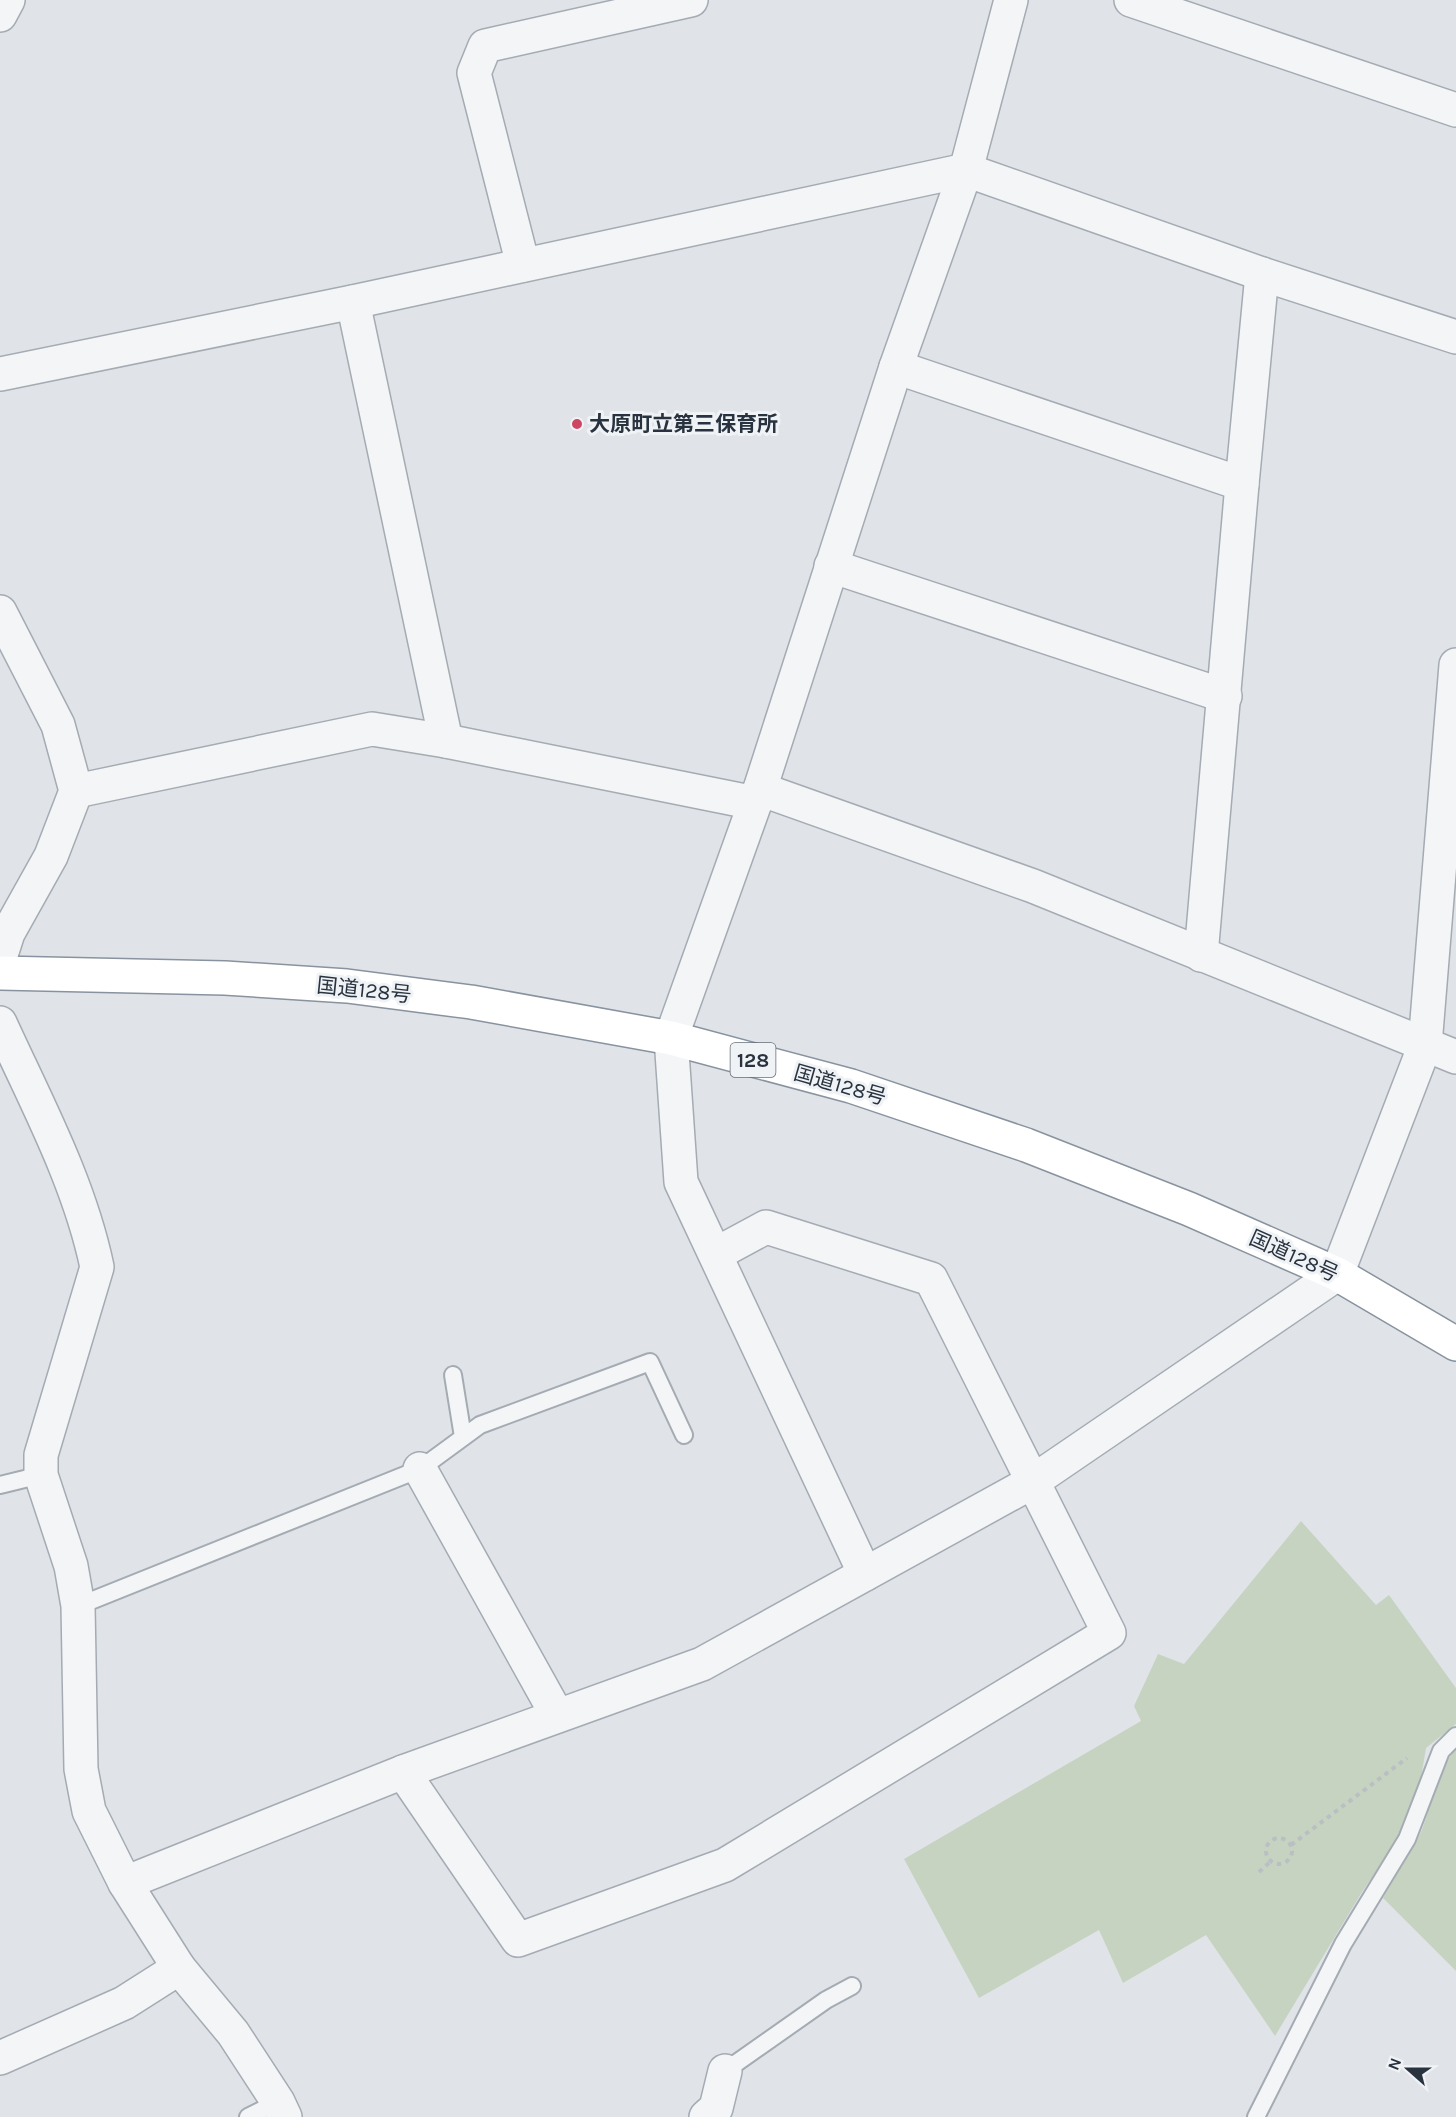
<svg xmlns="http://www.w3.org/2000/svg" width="1456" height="2117" viewBox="0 0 1456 2117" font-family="Karla,'Noto Sans JP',sans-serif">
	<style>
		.green { fill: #c7d3c1 }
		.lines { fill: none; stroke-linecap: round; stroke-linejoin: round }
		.service-casing { stroke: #a5abb3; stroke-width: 20 }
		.minor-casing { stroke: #a5abb3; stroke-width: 36 }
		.trunk-casing { stroke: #88939f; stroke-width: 36 }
		.path { stroke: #babfc4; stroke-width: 4; stroke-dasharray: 4.5 4.5; stroke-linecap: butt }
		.service { stroke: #f3f5f7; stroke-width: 16 }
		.minor { stroke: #f3f5f7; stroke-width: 33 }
		.trunk { stroke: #fff; stroke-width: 33 }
		.poi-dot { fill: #cd4764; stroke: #f0f3f6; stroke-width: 2 }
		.labels { text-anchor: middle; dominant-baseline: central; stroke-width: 6; stroke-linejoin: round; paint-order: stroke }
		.shield { fill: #f0f3f6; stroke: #656d77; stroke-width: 1.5 }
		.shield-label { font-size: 20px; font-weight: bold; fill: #293340 }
		.poi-label { font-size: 21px; font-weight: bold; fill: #293340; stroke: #f0f3f6; text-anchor: start }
		.street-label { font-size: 21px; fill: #293340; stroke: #f0f3f6 }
	</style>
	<rect width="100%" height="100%" fill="#e0e4e9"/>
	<g class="green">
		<polygon points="1301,1521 1376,1605 1389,1595 1456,1688 1456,1724 1426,1748 1420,1784 1398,1839 1362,1892 1275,2036 1206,1935 1123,1983 1099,1930 979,1998 904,1859 1141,1721 1134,1706 1158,1654 1184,1664"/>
		<path d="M1456,1750v221l-73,-73c12,-22 27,-43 38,-66 10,-24 16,-66 35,-82z"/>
	</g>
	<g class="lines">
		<g class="service-casing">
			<g id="service">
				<polyline points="453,1375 463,1437"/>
				<polyline points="0,1485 41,1475"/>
				<polyline points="78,1606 420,1469 480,1425 650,1362 684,1435"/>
				<polyline points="725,2071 826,2000 852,1986"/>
				<polyline points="248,2117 278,2102"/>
				<polyline points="1256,2117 1343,1944 1407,1839 1441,1751 1456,1736"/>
			</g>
		</g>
		<g class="minor-casing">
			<g id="minor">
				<polyline points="1131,0 1456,110"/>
				<polyline points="0,15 8,0"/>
				<polyline points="523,265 474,73 485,46 691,0"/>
				<polyline points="353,302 446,741"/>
				<polyline points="896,367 1242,484"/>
				<polyline points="0,374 353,302 966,170 1262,274 1456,337"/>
				<polyline points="831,566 1225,696"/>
				<polyline points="0,612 58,725 76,791 51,856 8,933 0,958"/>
				<polyline points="760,789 1033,886 1456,1057"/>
				<polyline points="76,791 372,729 446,741 755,803"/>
				<polyline points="1201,955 1242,484 1262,274"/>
				<path d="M0,1023c36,79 79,158 97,244l-56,188v20l30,91 7,40 3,163 8,42 36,72 54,85 54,65 45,69 7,15"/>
				<polyline points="420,1469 557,1715"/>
				<polyline points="865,1574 681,1182 671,1038 760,789 896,367 966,170 1011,0"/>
				<polyline points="403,1772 518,1940 725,1865 1109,1633 931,1279 766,1227 716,1254"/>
				<polyline points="125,1883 403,1772 702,1664 1032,1482 1337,1274 1425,1045 1456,665"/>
				<polyline points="0,2058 124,2003 179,1968"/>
				<polyline points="706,2117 716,2108 725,2071"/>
			</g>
		</g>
		<g class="trunk-casing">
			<polyline id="trunk" points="0,973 225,978 347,986 471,1002 671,1038 851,1086 1026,1145 1189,1209 1337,1274 1456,1344"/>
		</g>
		<g class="path">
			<circle cx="1279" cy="1851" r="13"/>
			<polyline points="1291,1845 1407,1758"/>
			<polyline points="1259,1872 1271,1861"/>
		</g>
		<use href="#service" class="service"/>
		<use href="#minor" class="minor"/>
		<use href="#trunk" class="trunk"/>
	</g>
	<circle class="poi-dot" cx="577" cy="424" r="6"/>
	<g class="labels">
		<rect class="shield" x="730.5" y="1043" width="45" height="34" rx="4.5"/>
		<g class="shield-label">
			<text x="753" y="1060">128</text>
		</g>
		<g class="poi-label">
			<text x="589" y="424">大原町立第三保育所</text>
		</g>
		<g class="street-label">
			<text transform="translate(364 990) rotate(6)">国道128号</text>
			<text transform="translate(840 1085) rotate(16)">国道128号</text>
			<text transform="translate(1294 1256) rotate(24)">国道128号</text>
		</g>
	</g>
	<g transform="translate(1408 2069) rotate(291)" stroke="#f0f3f6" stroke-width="4.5" paint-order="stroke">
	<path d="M0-4.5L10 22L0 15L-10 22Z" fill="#293340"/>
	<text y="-9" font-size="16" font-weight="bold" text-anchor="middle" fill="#293340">N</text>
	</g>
</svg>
